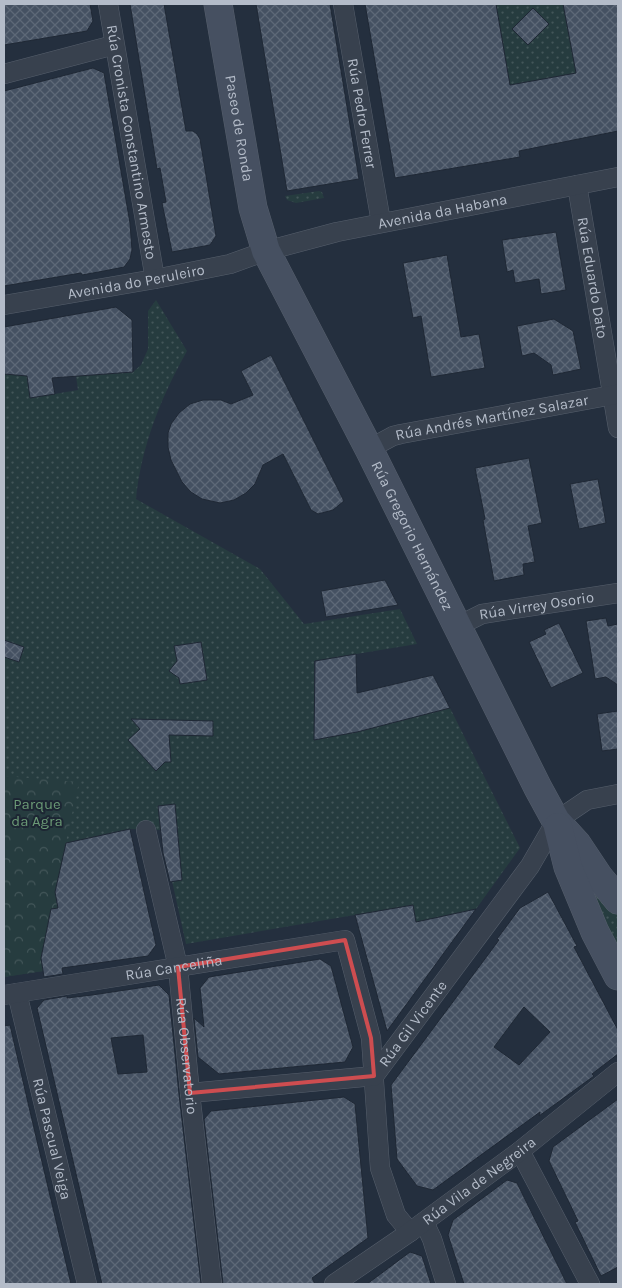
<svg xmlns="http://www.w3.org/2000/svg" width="622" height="1288" viewBox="0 0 622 1288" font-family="Karla,sans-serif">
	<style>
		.grass { fill: url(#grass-dots) }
		.park { fill: url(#park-crowns) }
		.building { fill: url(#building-cross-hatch); stroke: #1f2835; fill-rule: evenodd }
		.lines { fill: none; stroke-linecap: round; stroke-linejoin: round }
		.street-casing { stroke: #565f6c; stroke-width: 20 }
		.secondary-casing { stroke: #565f6c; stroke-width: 29 }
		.street { stroke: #38414e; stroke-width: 19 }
		.secondary { stroke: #465061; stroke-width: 28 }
		.marked { fill: none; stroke: #ce4d50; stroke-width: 4; stroke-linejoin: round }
		.labels { text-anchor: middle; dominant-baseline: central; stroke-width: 4; stroke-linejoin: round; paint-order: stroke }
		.street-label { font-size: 15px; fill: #b4bcc9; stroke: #1d2633 }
		.park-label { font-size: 15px; fill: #6b9a76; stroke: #1d2633 }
	</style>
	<defs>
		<pattern id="grass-dots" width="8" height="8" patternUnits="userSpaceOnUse" patternTransform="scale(1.25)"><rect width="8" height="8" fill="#263c3f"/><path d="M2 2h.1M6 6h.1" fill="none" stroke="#435659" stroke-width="1.8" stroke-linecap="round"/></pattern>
		<pattern id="park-crowns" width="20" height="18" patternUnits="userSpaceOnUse" patternTransform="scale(1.25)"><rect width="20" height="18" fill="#263c3f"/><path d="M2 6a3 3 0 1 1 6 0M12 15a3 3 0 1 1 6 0" fill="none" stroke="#435659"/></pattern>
		<pattern id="building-cross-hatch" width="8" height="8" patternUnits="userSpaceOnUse" patternTransform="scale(1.25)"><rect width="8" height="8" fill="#455162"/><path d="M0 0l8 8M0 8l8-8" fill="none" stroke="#5d6877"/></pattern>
	</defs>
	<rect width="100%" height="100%" fill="#242f3e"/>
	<g class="grass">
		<polygon points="496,4 563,4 576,73 510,85"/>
		<polygon points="319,191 322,192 324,198 296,203 287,200 285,196"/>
		<path d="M156,300l31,51c-26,46 -46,96 -51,148l124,70 44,55 96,-15 17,35 -103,17v79l44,-8 92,-24 70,140 -44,61 -60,13 -3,-17 -227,39 -14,-63 10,-1 -7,-75 -14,25 -32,-1 -63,14 -25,115 2,13 -39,6v-603l23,2 4,22 47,-8 -2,-14 57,-4 8,-7 7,-16v-38z"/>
		<polygon points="569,853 618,913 618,949"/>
	</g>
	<polygon class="park" points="4,776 79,782 55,892 58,909 51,909 41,958 43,971 4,977"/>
	<g class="building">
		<polygon points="4,4 90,4 93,21 87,31 4,45"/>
		<polygon points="130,4 164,4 186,131 193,131 197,134 200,139 216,236 210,245 172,252 162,203 166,202 160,168 157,169"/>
		<polygon points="256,4 330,4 359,179 287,191"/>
		<polygon points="365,4 496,4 510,85 576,73 563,4 618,4 618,131 519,151 520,157 395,178"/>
		<polygon points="533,8 549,24 528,45 512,29"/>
		<polygon points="93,68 104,73 130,223 132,250 130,259 124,267 104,271 82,275 81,273 4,286 4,91"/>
		<polygon points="556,232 566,290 541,294 539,279 515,283 513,270 507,272 502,240"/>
		<polygon points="447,255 461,337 479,334 485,368 431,377 421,316 413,318 403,263"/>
		<polygon points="116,307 132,320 133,372 52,378 55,394 30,398 27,376 4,374 4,327"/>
		<polygon points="554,319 573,331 581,369 553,375 551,365 534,353 522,356 517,326"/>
		<polygon points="271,355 344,501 333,510 318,514 311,510 283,454 263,465 255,484 246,493 234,500 220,503 202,499 191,492 182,482 171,460 168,447 168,433 171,424 179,413 190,404 203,400 221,400 231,404 253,395 241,371"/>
		<polygon points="529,458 542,523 528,526 535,562 523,564 524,575 494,581 483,520 485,519 475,468"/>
		<polygon points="598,479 606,523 579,529 570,484"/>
		<polygon points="385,580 398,605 326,617 321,591"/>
		<polygon points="606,618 608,626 618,624 618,685 606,677 595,679 586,621"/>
		<polygon points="559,623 583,673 551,688 529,642 546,634 544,630"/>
		<polygon points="4,640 24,647 19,662 4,657"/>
		<polygon points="201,642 207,680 180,684 179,678 169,671 177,661 174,646"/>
		<polygon points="356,654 357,693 433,675 450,708 357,732 314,740 315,661"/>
		<polygon points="618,711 618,749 602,751 597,714"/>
		<polygon points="131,719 213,721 213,736 169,735 171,762 165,762 156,771 128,740 140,729"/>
		<polygon points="175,804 182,880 170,882 163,853 158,806"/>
		<polygon points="130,829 156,945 148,956 62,968 63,974 44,977 41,958 51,909 58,908 55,892 66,843"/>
		<path d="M548,892l29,54 -3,1 44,83v24l-26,20 2,2 -55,40 1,-4 -107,78 -16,-4 -20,-27 -6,-74 108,-145 -2,-1 23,-31zM524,1007l26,25 -31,33 -25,-18z"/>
		<polygon points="413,905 416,922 476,909 387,1031 355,915"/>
		<polygon points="320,959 331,966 353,1047 345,1062 219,1074 198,1057 194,1018 204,1027 200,988 209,977"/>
		<path d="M159,985l10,10 10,99 22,190h-99l-65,-276 7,-8 23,-4v2l25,-3zM143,1035l4,37 -29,2 -7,-36z"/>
		<polygon points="10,1025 29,1107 71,1284 4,1284 4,1026"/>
		<polygon points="344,1097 355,1104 368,1238 312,1278 315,1284 223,1284 204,1119 211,1111"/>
		<polygon points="618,1099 618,1267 601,1276 575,1222 578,1221 549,1161 553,1147"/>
		<polygon points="507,1180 517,1183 567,1284 464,1284 448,1235 453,1220"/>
		<polygon points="410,1252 422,1256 431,1284 367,1284"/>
	</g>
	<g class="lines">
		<g class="street-casing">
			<g id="street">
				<path id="s1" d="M108,4l47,275"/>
				<path id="s2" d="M343,4l38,218"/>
				<polyline points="4,74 114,45"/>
				<path id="s3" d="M577,185l41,243"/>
				<path id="s4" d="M4,305l151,-26 75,-15 36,-13 71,-19 281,-55"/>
				<path id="s5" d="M369,449l24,-13 8,-2 217,-40"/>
				<path id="s6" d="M458,626l24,-12 136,-21"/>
				<path id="s7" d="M146,830l32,137 12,126 22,191"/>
				<path id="s8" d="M17,993l70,291"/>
				<path id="s9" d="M4,995l341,-55 26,98 9,130 16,47 14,17"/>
				<path id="s10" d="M190,1093l184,-17 156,-210 26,-45 31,-21 31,-6"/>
				<polyline points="520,1151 590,1284"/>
				<polyline points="424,1222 432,1239 446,1284"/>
				<path id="s11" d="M334,1284l76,-52 110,-81 98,-79"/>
			</g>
		</g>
		<g class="secondary-casing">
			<g id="secondary">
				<path id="s12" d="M218,4l35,204 13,43 103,198 169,339 18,33 21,23 22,33 19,23"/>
				<polyline points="558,827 568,867 595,932 618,976"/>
			</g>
		</g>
		<use href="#street" class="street"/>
		<use href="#secondary" class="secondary"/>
	</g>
	<path class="marked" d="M345,940l26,98 3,38 -184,17 -12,-126z"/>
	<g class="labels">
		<g class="street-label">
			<text stroke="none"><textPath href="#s2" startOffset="111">Rúa Pedro Ferrer</textPath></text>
			<text stroke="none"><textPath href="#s12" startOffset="126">Paseo de Ronda</textPath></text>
			<text stroke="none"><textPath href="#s1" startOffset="140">Rúa Cronista Constantino Armesto</textPath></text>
			<text stroke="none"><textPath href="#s4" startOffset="449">Avenida da Habana</textPath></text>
			<text stroke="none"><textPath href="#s3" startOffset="94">Rúa Eduardo Dato</textPath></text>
			<text stroke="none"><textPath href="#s4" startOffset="134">Avenida do Peruleiro</textPath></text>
			<text stroke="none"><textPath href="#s5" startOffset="128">Rúa Andrés Martínez Salazar</textPath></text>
			<text stroke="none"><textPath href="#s12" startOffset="572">Rúa Gregorio Hernández</textPath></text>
			<text stroke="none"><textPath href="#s6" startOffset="82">Rúa Virrey Osorio</textPath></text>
			<text stroke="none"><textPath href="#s9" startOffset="172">Rúa Canceliña</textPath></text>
			<text stroke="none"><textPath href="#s10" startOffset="250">Rúa Gil Vicente</textPath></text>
			<text stroke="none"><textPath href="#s7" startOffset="230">Rúa Observatorio</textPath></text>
			<text stroke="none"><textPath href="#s8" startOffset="150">Rúa Pascual Veiga</textPath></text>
			<text stroke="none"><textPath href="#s11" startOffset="178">Rúa Vila de Negreira</textPath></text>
		</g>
		<g class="park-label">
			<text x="37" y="804">Parque<tspan x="37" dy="17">da Agra</tspan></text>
		</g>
	</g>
	<rect width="622" height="1288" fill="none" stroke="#b4bcc9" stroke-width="10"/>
</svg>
